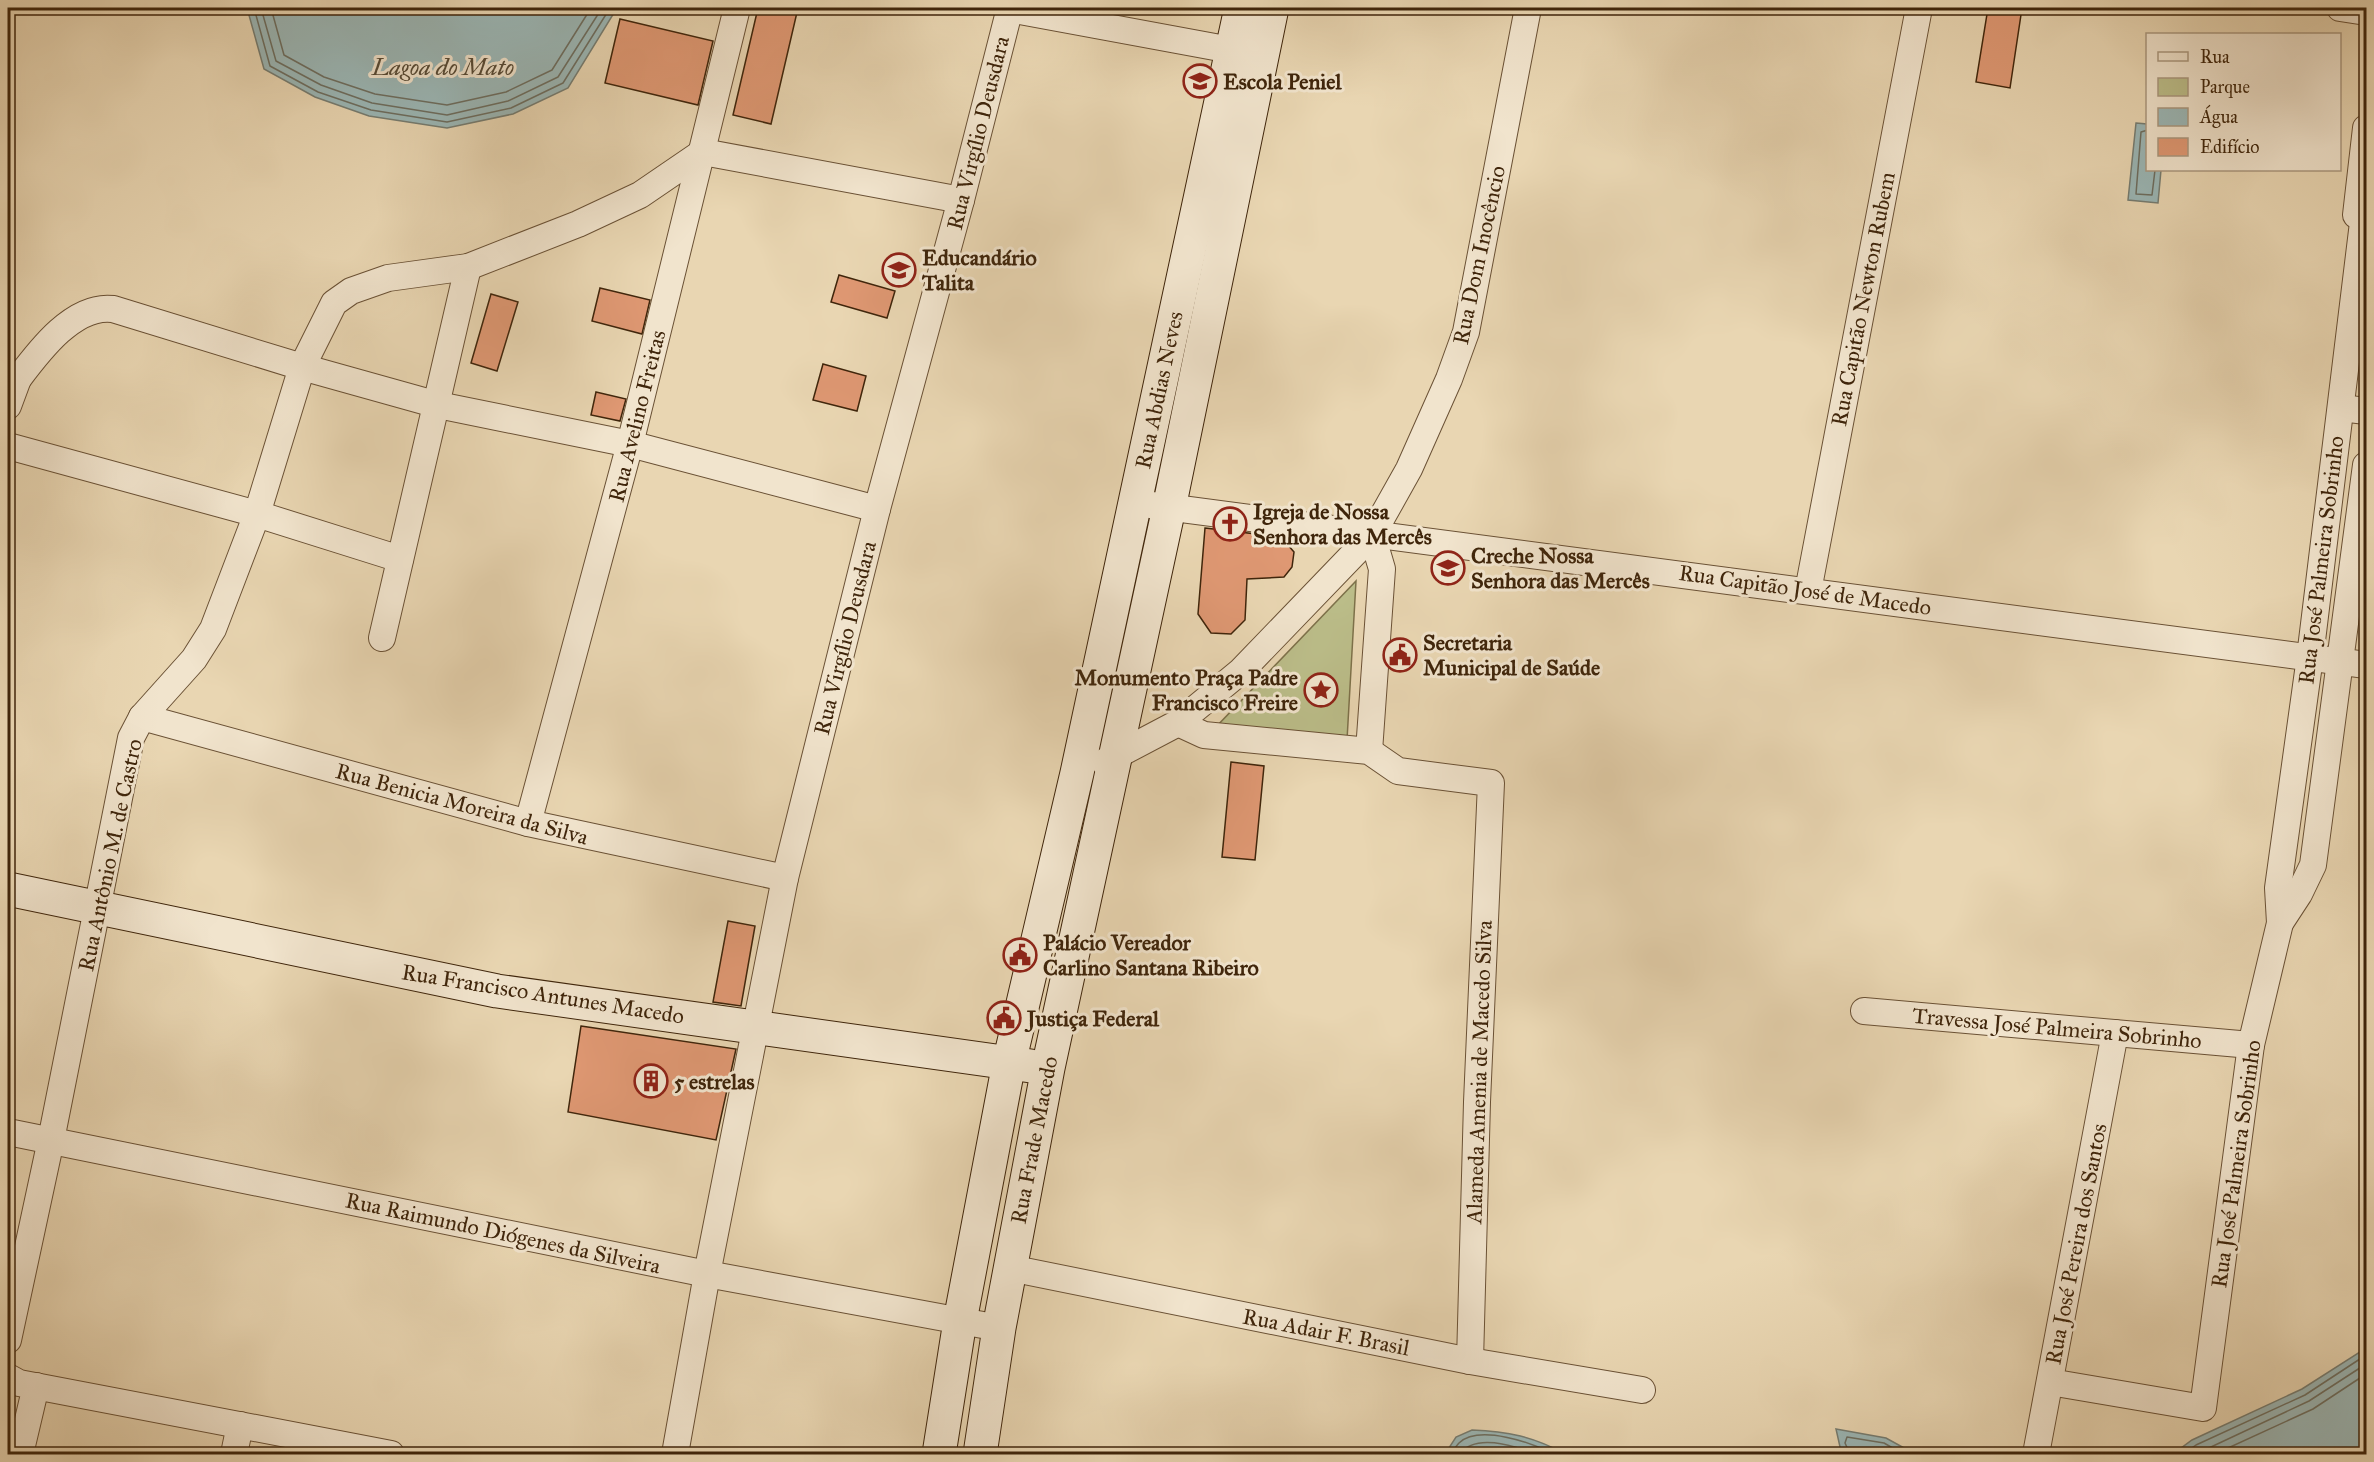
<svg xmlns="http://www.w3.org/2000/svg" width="2374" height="1462" viewBox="0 0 2374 1462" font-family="'IM FELL Great Primer',serif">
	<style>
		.green { fill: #bbbd89; stroke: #7d714a; stroke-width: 1.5 }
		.water { fill: #9bb7b6; stroke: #767d72; stroke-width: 1.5 }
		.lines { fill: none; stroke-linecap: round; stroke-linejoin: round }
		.shore { stroke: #6d6e60; stroke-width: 1.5 }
		.building { fill: #df9873; stroke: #3f250b; stroke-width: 1.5 }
		.street-casing { stroke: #6a5135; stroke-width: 28 }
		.secondary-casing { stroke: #3f250b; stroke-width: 35 }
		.street { stroke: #f1e4cd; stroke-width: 26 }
		.secondary { stroke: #f1e4cd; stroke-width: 33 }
		.labels { text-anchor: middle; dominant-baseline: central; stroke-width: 6; stroke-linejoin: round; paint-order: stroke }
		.poi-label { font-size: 22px; font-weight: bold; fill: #3f250b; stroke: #f1e4cd; text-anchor: start }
		.street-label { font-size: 22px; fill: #3f250b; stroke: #f1e4cd }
		.water-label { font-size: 24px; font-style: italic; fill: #564a36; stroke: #f1e4cd }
	</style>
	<rect width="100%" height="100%" fill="#e9d6b2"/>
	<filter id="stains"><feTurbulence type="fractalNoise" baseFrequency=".00333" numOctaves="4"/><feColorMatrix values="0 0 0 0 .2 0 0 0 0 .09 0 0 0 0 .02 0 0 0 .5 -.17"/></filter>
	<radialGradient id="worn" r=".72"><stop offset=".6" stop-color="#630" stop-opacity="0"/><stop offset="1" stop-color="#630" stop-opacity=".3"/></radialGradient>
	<polygon class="green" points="1356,581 1347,740 1215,728"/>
	<g class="water">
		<polygon points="247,8 617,8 568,88 513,114 447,128 369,116 315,97 264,69"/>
		<polygon points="2136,123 2147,124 2148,170 2161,170 2158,203 2128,200"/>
		<polygon points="2366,1348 2366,1454 2173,1454 2192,1440 2302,1389"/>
		<polygon points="1836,1429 1886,1438 1915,1454 1846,1454 1840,1447"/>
		<path d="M1472,1430c35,1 63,7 93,24h-120l11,-17z"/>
	</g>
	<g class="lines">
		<g class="shore">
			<polyline points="254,8 270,66 318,92 371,110 447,122 511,108 563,83 610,8"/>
			<polyline points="261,8 276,61 321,85 372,103 447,115 508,101 558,77 602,8"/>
			<polyline points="271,8 284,55 324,77 375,94 447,105 506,92 552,70 591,8"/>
			<polyline points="2148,130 2141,132 2136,194 2152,195 2155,170"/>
			<path d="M1451,1454c2,-3 5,-8 8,-11 20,-19 74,0 94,11"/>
			<path d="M1460,1454c16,-22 56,-7 77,0"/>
			<polyline points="1850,1454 1845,1443 1847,1437 1884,1443 1903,1454"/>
			<polyline points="2183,1454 2196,1445 2305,1395 2366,1355"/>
			<polyline points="2196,1454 2309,1401 2366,1364"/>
			<polyline points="2215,1454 2313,1409 2366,1374"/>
		</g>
	</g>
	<g class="building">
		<polygon points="758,8 798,8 771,124 733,115"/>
		<polygon points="1988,8 2022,8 2010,88 1976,82"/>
		<polygon points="620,19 713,41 698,105 605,83"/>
		<polygon points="839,275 895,291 887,318 831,302"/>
		<polygon points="600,288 650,300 642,334 592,321"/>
		<polygon points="491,294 518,302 497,371 471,363"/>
		<polygon points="823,364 866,376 857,411 813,400"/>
		<polygon points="596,392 626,399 620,421 591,415"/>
		<polygon points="1205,528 1256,534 1255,541 1277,540 1287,544 1294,552 1292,567 1284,577 1247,579 1245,620 1231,634 1211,633 1198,614"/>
		<polygon points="1231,762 1264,766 1255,860 1222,857"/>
		<polygon points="728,921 755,926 741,1006 713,1002"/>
		<polygon points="581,1026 736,1049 716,1140 568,1112"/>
	</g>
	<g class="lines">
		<g class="street-casing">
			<g id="street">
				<polyline points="2340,8 2366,12"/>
				<polyline points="1009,9 1231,50"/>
				<polyline points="2356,215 2366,128"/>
				<polyline points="8,375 18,379 8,406"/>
				<path d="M18,379c21,-28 56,-75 95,-70l189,58 136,38 192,39 247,65"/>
				<polyline points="2341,408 2366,411"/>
				<polyline points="8,446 257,514 400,559"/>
				<polyline points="1151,505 2366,665"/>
				<polyline points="1808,591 1919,8"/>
				<polyline points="382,638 468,267"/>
				<polyline points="142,717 528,823 785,878"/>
				<polyline points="1178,723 1204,735 1369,751 1398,771 1491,783 1477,1102 1470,1361"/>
				<polyline points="1369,751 1382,569 1372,535"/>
				<polyline points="1104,762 1178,723 1241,671 1372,535 1409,469 1449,379 1466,332 1528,8"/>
				<polyline points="528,823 630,444 737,8"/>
				<polyline points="2280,923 2299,894 2313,865 2366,465"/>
				<polyline points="1864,1011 2251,1045"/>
				<polyline points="8,1132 707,1274 999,1328"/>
				<polyline points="1010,1268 1470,1361 1642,1390"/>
				<polyline points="8,1340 51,1140 131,738 142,717 194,659 213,629 257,514 302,367 334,303 351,291 388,278 468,267 578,224 640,195 703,152 961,200"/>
				<polyline points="8,1377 19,1383 391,1454"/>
				<polyline points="2050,1382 2203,1408 2251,1045 2280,923 2278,888 2310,657 2366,198"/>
				<polyline points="20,1454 36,1386"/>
				<polyline points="234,1454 240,1425"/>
				<polyline points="675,1454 707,1274 785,878 877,509 961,200 1010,8"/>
				<polyline points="2036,1454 2115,1033"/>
			</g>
		</g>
		<g class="secondary-casing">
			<g id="secondary">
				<polyline points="8,889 497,991 1031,1066"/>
				<polyline points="939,1454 960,1321 1009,1063 1077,773 1241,8"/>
				<polyline points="980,1454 999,1328 1048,1068 1169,508 1272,8"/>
			</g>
		</g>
		<use href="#street" class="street"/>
		<use href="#secondary" class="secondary"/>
	</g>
	<defs>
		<g id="school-ring" transform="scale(1.725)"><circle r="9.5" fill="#f1e4cd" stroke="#8f2418" stroke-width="1.5"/><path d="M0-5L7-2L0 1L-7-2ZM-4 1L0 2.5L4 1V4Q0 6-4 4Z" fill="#8f2418"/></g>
		<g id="church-ring" transform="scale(1.725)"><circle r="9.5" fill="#f1e4cd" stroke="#8f2418" stroke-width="1.5"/><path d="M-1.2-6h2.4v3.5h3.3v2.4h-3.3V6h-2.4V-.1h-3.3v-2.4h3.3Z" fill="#8f2418"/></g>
		<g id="civic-ring" transform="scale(1.725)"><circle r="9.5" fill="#f1e4cd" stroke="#8f2418" stroke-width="1.5"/><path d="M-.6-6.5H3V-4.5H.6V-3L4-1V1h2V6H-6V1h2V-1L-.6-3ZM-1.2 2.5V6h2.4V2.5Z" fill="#8f2418"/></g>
		<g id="sight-ring" transform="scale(1.725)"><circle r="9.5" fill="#f1e4cd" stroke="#8f2418" stroke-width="1.5"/><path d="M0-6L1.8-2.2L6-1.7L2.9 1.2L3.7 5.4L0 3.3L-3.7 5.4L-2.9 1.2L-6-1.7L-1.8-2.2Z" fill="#8f2418"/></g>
		<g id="building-ring" transform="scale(1.725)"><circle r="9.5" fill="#f1e4cd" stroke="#8f2418" stroke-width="1.5"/><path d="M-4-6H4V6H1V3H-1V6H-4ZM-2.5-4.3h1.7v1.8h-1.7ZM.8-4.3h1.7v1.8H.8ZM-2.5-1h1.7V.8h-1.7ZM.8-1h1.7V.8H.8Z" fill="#8f2418"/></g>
	</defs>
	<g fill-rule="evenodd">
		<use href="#school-ring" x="1200" y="81"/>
		<use href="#school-ring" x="899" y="270"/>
		<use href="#church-ring" x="1230" y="524"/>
		<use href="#school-ring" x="1448" y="568"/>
		<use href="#civic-ring" x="1400" y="655"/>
		<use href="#sight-ring" x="1321" y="690"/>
		<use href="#civic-ring" x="1020" y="955"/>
		<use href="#civic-ring" x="1004" y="1018"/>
		<use href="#building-ring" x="651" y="1081"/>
	</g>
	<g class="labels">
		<g class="poi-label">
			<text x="1223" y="81">Escola Peniel</text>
			<text x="922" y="257">Educandário<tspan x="922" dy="25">Talita</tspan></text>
			<text x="1253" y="511">Igreja de Nossa<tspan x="1253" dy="25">Senhora das Mercês</tspan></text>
			<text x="1471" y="555">Creche Nossa<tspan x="1471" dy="25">Senhora das Mercês</tspan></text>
			<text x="1423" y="642">Secretaria<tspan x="1423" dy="25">Municipal de Saúde</tspan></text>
			<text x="1298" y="677" text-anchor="end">Monumento Praça Padre<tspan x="1298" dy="25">Francisco Freire</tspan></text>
			<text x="1043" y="942">Palácio Vereador<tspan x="1043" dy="25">Carlino Santana Ribeiro</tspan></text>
			<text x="1027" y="1018">Justiça Federal</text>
			<text x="674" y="1081">5 estrelas</text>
		</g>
		<g class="street-label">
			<text transform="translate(978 133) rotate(-76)">Rua Virgílio Deusdara</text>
			<text transform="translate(1479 255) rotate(-78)">Rua Dom Inocêncio</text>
			<text transform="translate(1863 299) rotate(-79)">Rua Capitão Newton Rubem</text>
			<text transform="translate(1159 390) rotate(-78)">Rua Abdias Neves</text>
			<text transform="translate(637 416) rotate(-76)">Rua Avelino Freitas</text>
			<text transform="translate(2321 560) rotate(-83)">Rua José Palmeira Sobrinho</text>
			<text transform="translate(1805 590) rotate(8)">Rua Capitão José de Macedo</text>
			<text transform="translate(845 638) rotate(-76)">Rua Virgílio Deusdara</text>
			<text transform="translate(462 804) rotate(15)">Rua Benicia Moreira da Silva</text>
			<text transform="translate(110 855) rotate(-78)">Rua Antônio M. de Castro</text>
			<text transform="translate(543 994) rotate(9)">Rua Francisco Antunes Macedo</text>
			<text transform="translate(2057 1028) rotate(5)">Travessa José Palmeira Sobrinho</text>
			<text transform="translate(1479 1072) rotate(-88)">Alameda Amenia de Macedo Silva</text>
			<text transform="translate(1034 1140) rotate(-79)">Rua Frade Macedo</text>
			<text transform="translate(2236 1164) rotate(-82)">Rua José Palmeira Sobrinho</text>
			<text transform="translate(503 1233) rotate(12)">Rua Raimundo Diógenes da Silveira</text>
			<text transform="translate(2076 1244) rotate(-79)">Rua José Pereira dos Santos</text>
			<text transform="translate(1326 1332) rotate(11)">Rua Adair F. Brasil</text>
		</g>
		<g class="water-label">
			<text x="443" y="67">Lagoa do Mato</text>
		</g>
	</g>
	<rect width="2374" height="1462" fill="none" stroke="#e9d6b2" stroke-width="30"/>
	<rect x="9" y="9" width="2356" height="1444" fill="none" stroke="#3f250b" stroke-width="3"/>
	<rect x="15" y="15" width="2344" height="1432" fill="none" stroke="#3f250b" stroke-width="1.5"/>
	<rect x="2146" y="33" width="195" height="138" fill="#f1e4cd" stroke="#aa987f" stroke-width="1.5"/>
	<rect x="2158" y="52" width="30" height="9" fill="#f1e4cd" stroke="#aa987f" stroke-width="1.5"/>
	<text x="2200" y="63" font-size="18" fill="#3f250b">Rua</text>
	<rect x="2158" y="78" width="30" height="18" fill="#bbbd89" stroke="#aa987f" stroke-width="1.5"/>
	<text x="2200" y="93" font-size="18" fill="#3f250b">Parque</text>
	<rect x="2158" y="108" width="30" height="18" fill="#9bb7b6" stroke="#aa987f" stroke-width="1.5"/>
	<text x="2200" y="123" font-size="18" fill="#3f250b">Água</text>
	<rect x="2158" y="138" width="30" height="18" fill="#df9873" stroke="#aa987f" stroke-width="1.5"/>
	<text x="2200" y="153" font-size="18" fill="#3f250b">Edifício</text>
	<rect width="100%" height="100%" filter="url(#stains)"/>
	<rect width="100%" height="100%" fill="url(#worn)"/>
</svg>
